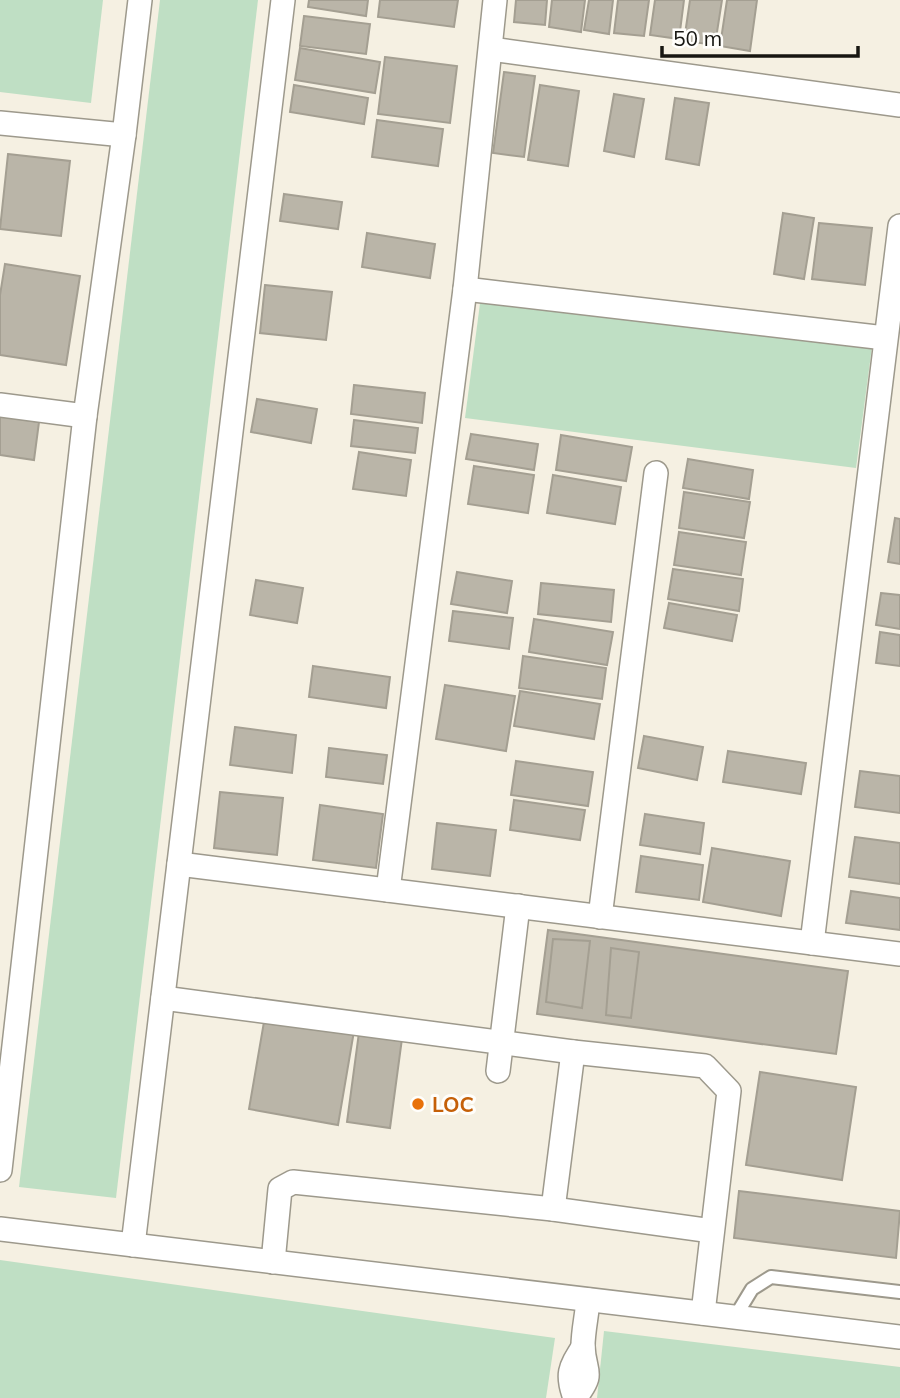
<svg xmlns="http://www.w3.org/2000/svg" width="900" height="1398" viewBox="0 0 900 1398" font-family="Mulish,sans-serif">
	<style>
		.green { fill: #bfdfc4 }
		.building { fill: #bab5a8; stroke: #a49f92; stroke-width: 2 }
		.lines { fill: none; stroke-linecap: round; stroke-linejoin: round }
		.lane-casing { stroke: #9d998c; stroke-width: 16 }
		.street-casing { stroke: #9d998c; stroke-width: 26 }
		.lane { stroke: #fff; stroke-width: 12 }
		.street { stroke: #fff; stroke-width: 23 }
		.food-dot { fill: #e8710a; stroke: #fffefb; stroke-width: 2.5 }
		.labels { text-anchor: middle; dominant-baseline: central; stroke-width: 6; stroke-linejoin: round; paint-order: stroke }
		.food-label { font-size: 21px; font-weight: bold; fill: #c56008; stroke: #fffefb; text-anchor: start }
	</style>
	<rect width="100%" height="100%" fill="#f5f0e2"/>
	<g class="green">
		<polygon points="0,0 103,0 91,103 0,92"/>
		<polygon points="160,0 258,0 116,1198 19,1187"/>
		<polygon points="482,288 873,339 856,468 465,418"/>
		<polygon points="0,1260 555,1338 546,1398 0,1398"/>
		<polygon points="604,1331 900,1367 900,1398 597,1398"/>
	</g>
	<g class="building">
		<polygon points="309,0 368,0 366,16 308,7"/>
		<polygon points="380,0 458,0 454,27 378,17"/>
		<polygon points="516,0 547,0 545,25 514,22"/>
		<polygon points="552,0 585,0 581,32 549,27"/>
		<polygon points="589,0 613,0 609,34 584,30"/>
		<polygon points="618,0 649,0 644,36 614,33"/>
		<polygon points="655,0 684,0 679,39 650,35"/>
		<polygon points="690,0 722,0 715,45 684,41"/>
		<polygon points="727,0 757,0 750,51 720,46"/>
		<polygon points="304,16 370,24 366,54 300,46"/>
		<polygon points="300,48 380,62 375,93 295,80"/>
		<polygon points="385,57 457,66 450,123 378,114"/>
		<polygon points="504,72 535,76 524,157 493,153"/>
		<polygon points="294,85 368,98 364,124 290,112"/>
		<polygon points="540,85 579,91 568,166 528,160"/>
		<polygon points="614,94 644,99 634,157 604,151"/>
		<polygon points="675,98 709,103 699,165 666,159"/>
		<polygon points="377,120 443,129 438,166 372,157"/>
		<polygon points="8,154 70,161 61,236 0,229"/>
		<polygon points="284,194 342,202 338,229 280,221"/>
		<polygon points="783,213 814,218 804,279 774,274"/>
		<polygon points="819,223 872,228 865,285 812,279"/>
		<polygon points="367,233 435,244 430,278 362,267"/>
		<polygon points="5,264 80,276 66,365 0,355 0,295"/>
		<polygon points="265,285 332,292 326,340 260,333"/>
		<polygon points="354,385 425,393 422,423 351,414"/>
		<polygon points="257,399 317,409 311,443 251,432"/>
		<polygon points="0,416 39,422 34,460 0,455"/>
		<polygon points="354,420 418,428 415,453 351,446"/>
		<polygon points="471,434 538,444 534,470 466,459"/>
		<polygon points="561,435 632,447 626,481 556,470"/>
		<polygon points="359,452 411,460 406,496 353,489"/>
		<polygon points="688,459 753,470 749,499 683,488"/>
		<polygon points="474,466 534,475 528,513 468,504"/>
		<polygon points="553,475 621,487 615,524 547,513"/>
		<polygon points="684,492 750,502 744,538 679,528"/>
		<polygon points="895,518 900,519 900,564 888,562"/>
		<polygon points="679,532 746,542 741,575 674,565"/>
		<polygon points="673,569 743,579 739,611 668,599"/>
		<polygon points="457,572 512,581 507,613 451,604"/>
		<polygon points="256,580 303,588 297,623 250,615"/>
		<polygon points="541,583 614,590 611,622 538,614"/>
		<polygon points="881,593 900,595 900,629 876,625"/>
		<polygon points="669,603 737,615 732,641 664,628"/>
		<polygon points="453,611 513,618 509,649 449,641"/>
		<polygon points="534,619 613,632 607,665 529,652"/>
		<polygon points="880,632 900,635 900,666 876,663"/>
		<polygon points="523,656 606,668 602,699 519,688"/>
		<polygon points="313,666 390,677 386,708 309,697"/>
		<polygon points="445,685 515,696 506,751 436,739"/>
		<polygon points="520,691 600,704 594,739 514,726"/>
		<polygon points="235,727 296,735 292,773 230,765"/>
		<polygon points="644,736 703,747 697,780 638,768"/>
		<polygon points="329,748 387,755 383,784 326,777"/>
		<polygon points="728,751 806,763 801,794 723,782"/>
		<polygon points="516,761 593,772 588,806 511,795"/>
		<polygon points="860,771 900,776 900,813 855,807"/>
		<polygon points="220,792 283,798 277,855 214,848"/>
		<polygon points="514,800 585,810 580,840 510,830"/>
		<polygon points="320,805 383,814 376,868 313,860"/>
		<polygon points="645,814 704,823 700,854 640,845"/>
		<polygon points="437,823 496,830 490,876 432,869"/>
		<polygon points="855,837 900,843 900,884 849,877"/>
		<polygon points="712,848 790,861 781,916 703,902"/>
		<polygon points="641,856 703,865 699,900 636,892"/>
		<polygon points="851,891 900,898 900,930 846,923"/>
		<polygon points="548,930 848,971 836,1054 537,1014"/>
		<polygon points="553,939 590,941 582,1008 546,1002"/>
		<polygon points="611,948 639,952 631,1018 606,1015"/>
		<polygon points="265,1016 354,1031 338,1125 249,1109"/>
		<polygon points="360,1025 403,1031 390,1128 347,1122"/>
		<polygon points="760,1072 856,1087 842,1180 746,1165"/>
		<polygon points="739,1191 900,1211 896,1258 734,1238"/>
	</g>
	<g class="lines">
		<g class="lane-casing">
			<polyline id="lane" points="735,1317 752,1289 771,1277 900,1292"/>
		</g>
		<g class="street-casing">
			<g id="street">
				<polyline points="491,49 900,105"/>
				<polyline points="0,123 124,135"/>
				<polyline points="465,289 885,338"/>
				<polyline points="0,405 85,416"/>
				<polyline points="179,864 900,954"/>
				<polyline points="388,890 465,289 495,0"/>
				<polyline points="600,917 656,473"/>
				<polyline points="812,943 900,226"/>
				<polyline points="163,998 573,1052 705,1066 729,1091 703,1313"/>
				<polyline points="498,1071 518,906"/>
				<polyline points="0,1170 85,416 124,135 140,0"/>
				<polyline points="553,1209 573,1052"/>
				<polyline points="0,1229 900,1337"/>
				<polyline points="133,1245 283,0"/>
				<polyline points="273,1262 280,1189 293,1182 553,1209 712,1231"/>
				<path d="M575,1398c21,-27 9,-24 8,-52 0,-15 4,-31 5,-46"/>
				<path d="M575,1398c-9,-24 -5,-30 8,-51"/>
			</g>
		</g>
		<use href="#lane" class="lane"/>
		<use href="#street" class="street"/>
	</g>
	<circle class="food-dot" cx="418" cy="1104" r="7"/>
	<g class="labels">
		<g class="food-label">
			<text x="432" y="1104">LOC</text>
		</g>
	</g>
	<path d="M662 46v10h196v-10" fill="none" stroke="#171611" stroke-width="3.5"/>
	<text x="673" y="46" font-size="21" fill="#171611" stroke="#fffefb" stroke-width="5" paint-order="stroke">50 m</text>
</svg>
